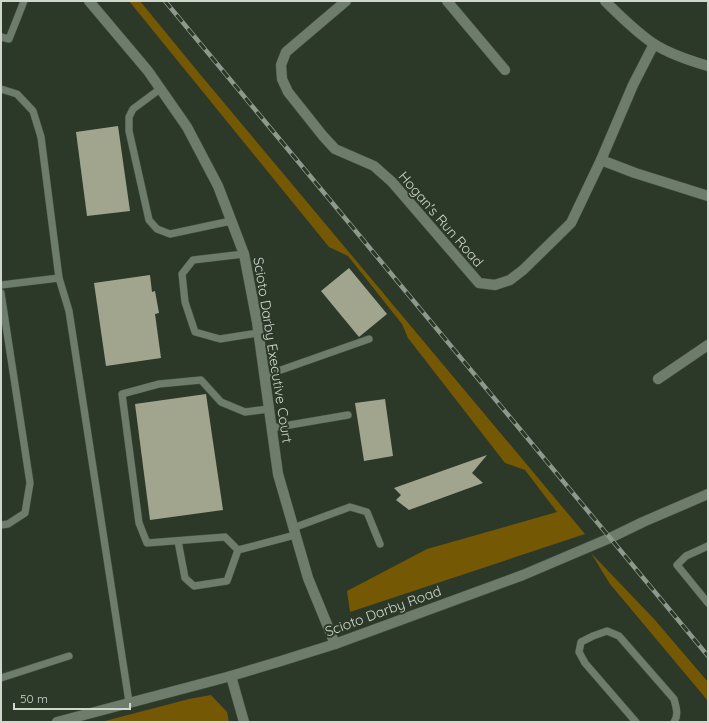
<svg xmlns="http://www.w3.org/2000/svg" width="709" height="723" viewBox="0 0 709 723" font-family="Quicksand,sans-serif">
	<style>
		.green { fill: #745803 }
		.building { fill: #a2a58e }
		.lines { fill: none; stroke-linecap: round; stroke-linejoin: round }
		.lane-casing { stroke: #495446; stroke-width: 8 }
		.street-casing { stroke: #495446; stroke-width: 11 }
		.secondary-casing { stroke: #495446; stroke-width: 11 }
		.lane { stroke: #6e7d6b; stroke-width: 7 }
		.street { stroke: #6e7d6b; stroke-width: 10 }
		.secondary { stroke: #6e7d6b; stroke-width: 10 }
		.rail-casing { stroke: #8e988c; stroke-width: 4.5 }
		.rail { stroke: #2c3929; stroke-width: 3; stroke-dasharray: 9; stroke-linecap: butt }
		.labels { text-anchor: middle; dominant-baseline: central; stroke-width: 4; stroke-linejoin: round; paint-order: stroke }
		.street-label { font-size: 14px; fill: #d0d8ce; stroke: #2c3929 }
	</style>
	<rect width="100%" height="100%" fill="#2c3929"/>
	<g class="green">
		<polygon points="129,1 140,1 199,73 585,534 350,612 347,591 427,549 557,512 525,470 505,463 408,338 402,324 348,256 329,247"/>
		<polygon points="591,553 654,619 708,682 708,701 610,584"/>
		<polygon points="211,695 227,712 229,722 101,722 189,699"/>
	</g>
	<g class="building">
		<polygon points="118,126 130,211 87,216 76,132"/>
		<polygon points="349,268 387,314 359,337 321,291"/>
		<polygon points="150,275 152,292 155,291 159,313 155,314 161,358 106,366 94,283"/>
		<polygon points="206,394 223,510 150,520 135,404"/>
		<polygon points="385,399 393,456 364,461 355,403"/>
		<polygon points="487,455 472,473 483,483 409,510 396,500 401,495 394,488"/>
	</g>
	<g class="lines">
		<g class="lane-casing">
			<g id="lane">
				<polyline points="1,37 9,39 24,1"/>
				<polyline points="1,89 17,94 33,111 41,137 59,278 69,311 129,702"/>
				<polyline points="160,89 133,109 129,117 129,131 149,220 157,229 170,234 231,221"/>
				<polyline points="244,254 193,260 182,274 185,302 195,332 220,339 258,333"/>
				<polyline points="1,285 59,278"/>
				<polyline points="1,293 30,483 25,513 8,524 1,525"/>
				<polyline points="264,376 369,339"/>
				<polyline points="272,428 348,415"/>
				<polyline points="293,528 350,507 367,512 380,544"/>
				<polyline points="178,541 185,578 194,586 227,581 238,550"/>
				<polyline points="708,546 686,556 677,565 708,603"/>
				<polyline points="238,550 225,537 147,543 139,523 122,394 159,384 201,380 221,402 245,412 269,409"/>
				<polyline points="238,550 295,535"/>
				<polyline points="1,678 69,656"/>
				<path d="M636,722l-51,-59 -6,-11 2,-10 12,-6 14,-5 12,5 55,63c2,8 5,16 0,23"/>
			</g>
		</g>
		<g class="street-casing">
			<g id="street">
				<polyline points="89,1 148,71 187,127 218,186 244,254 257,322 278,474 308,578 335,644"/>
				<polyline points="346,1 286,52 281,65 282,79 288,92 323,136 335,149 374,166 392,182 479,283 495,285 510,280 523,270 571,223 601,160 633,85 654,44"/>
				<polyline points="447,1 505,70"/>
				<path d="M605,1c15,15 31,31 49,43 14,9 37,17 54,22"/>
				<polyline points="601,160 635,173 708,196"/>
				<polyline points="658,379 708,345"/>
				<polyline points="231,676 244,722"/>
			</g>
		</g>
		<g class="secondary-casing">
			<polyline id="secondary" points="57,722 231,676 281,661 335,644 523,575 610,538 643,522 708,494"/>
		</g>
		<use href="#lane" class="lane"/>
		<use href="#street" class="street"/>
		<use href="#secondary" class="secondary"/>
		<g class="rail-casing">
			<polyline id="rail" points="165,1 708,656"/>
		</g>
		<use href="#rail" class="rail"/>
	</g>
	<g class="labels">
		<g class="street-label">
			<text transform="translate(441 219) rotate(49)">Hogan's Run Road</text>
			<text transform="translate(273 350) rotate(81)">Scioto Darby Executive Court</text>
			<text transform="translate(383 611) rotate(-20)">Scioto Darby Road</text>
		</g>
	</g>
	<rect width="709" height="723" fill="none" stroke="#d0d8ce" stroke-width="4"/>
	<path d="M14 703v6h116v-6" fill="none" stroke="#d0d8ce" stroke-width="2"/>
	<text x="20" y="703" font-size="12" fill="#d0d8ce" stroke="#2c3929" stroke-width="3" paint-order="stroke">50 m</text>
</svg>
